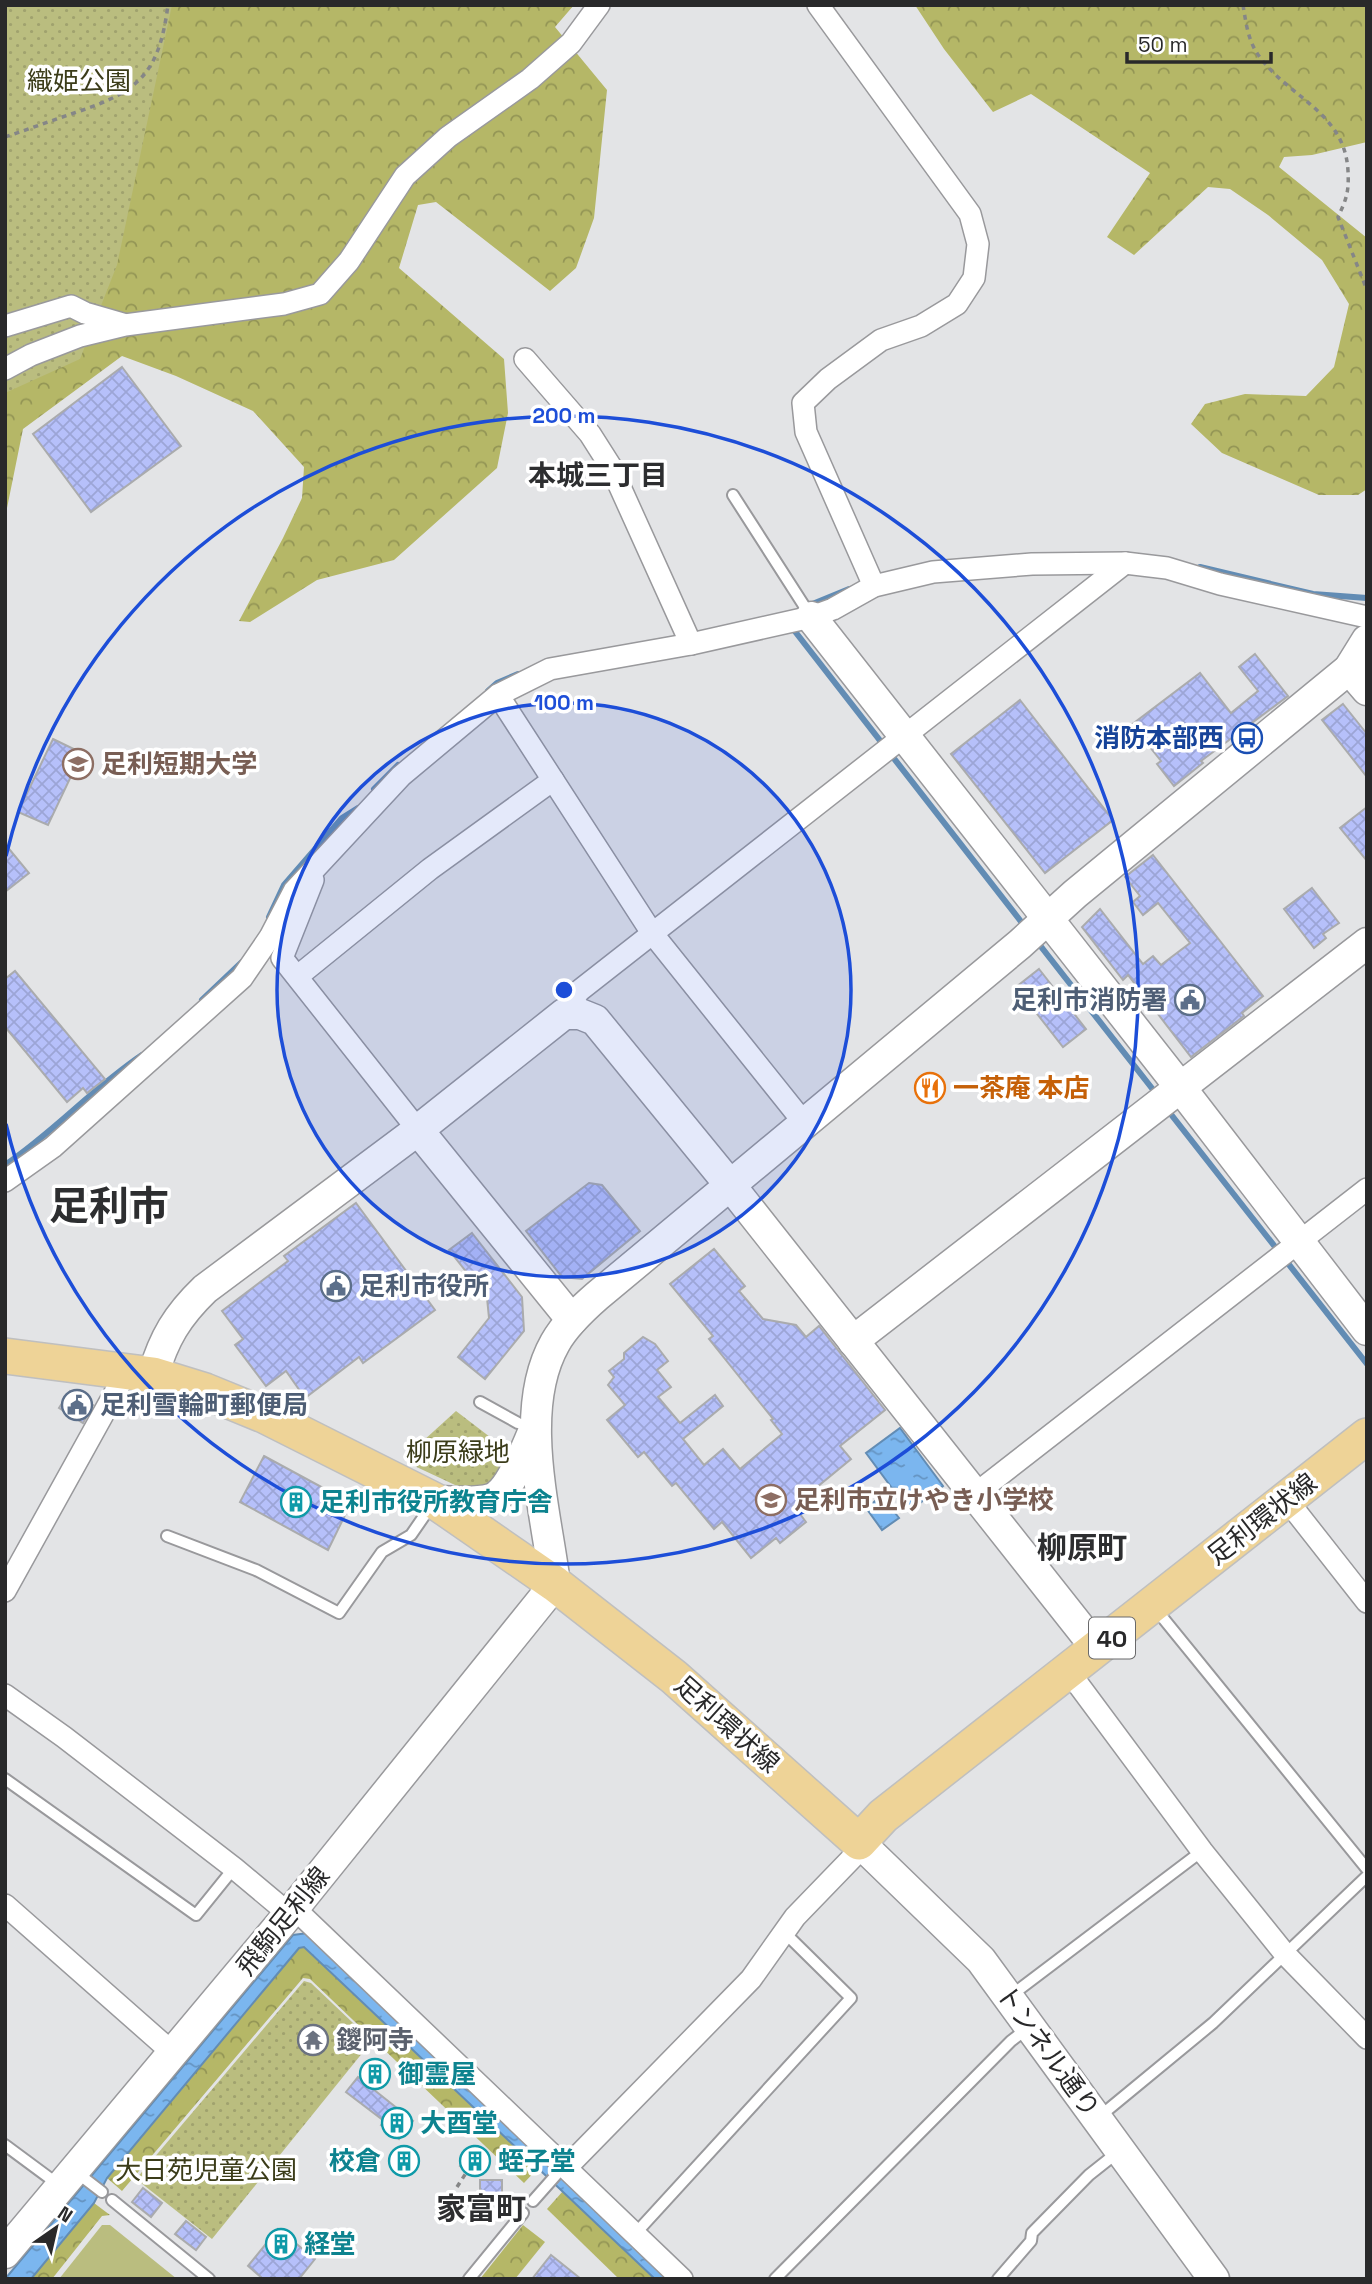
<svg xmlns="http://www.w3.org/2000/svg" width="1372" height="2284" viewBox="0 0 1372 2284" font-family="'Space Grotesk','Noto Sans JP',sans-serif">
	<style>
		.forest { fill: url(#forest-crowns) }
		.park { fill: url(#park-dots) }
		.garden { fill: #babd7f }
		.water { fill: url(#water-ripples); stroke: #628cb4; stroke-width: 2 }
		.lines { fill: none; stroke-linecap: round; stroke-linejoin: round }
		.stream { stroke: #628cb4; stroke-width: 6 }
		.building { fill: url(#building-cross-hatch); stroke: #aaabad; stroke-width: 2 }
		.lane-casing { stroke: #99999c; stroke-width: 14 }
		.street-casing { stroke: #99999c; stroke-width: 24 }
		.secondary-casing { stroke: #99999c; stroke-width: 33 }
		.primary-casing { stroke: #bfbfbf; stroke-width: 38 }
		.path { stroke: #858687; stroke-width: 3.5; stroke-dasharray: 5 5; stroke-linecap: butt }
		.lane { stroke: #fff; stroke-width: 10 }
		.street { stroke: #fff; stroke-width: 21 }
		.secondary { stroke: #fff; stroke-width: 30 }
		.primary { stroke: #eed397; stroke-width: 35 }
		.ring { fill: none; stroke: #1d4ed8; stroke-width: 3.5 }
		.labels { text-anchor: middle; dominant-baseline: central; stroke-width: 7; stroke-linejoin: round; paint-order: stroke }
		.shield { fill: #fff; stroke: #69696a; stroke-width: 2 }
		.shield-label { font-size: 24px; font-weight: bold; fill: #29292a }
		.park-label { font-size: 26px; fill: #3b3c19; stroke: #fff }
		.transit-label { font-size: 26px; font-weight: bold; fill: #164399; stroke: #fff; text-anchor: end }
		.education-label { font-size: 26px; font-weight: bold; fill: #785e54; stroke: #fff; text-anchor: start }
		.service-label { font-size: 26px; font-weight: bold; fill: #4e5e75; stroke: #fff; text-anchor: start }
		.food-label { font-size: 26px; font-weight: bold; fill: #c56008; stroke: #fff; text-anchor: start }
		.culture-label { font-size: 26px; font-weight: bold; fill: #0d838f; stroke: #fff; text-anchor: start }
		.street-label { font-size: 26px; fill: #29292a; stroke: #fff }
		.worship-label { font-size: 26px; font-weight: bold; fill: #5b616d; stroke: #fff; text-anchor: start }
		.neighbourhood-label { font-size: 28px; font-weight: bold; fill: #2d2e30; stroke: #fff }
		.quarter-label { font-size: 30px; font-weight: bold; fill: #2d2e30; stroke: #fff }
		.town-label { font-size: 40px; font-weight: bold; fill: #2d2e30; stroke: #fff }
		.centre { fill: #1d4ed8; stroke: #fff; stroke-width: 3.5 }
		.ring-label { font-size: 21px; text-anchor: middle; font-weight: bold; fill: #1d4ed8; stroke: #fff; stroke-width: 7; stroke-linejoin: round; paint-order: stroke }
	</style>
	<defs>
		<pattern id="forest-crowns" width="20" height="18" patternUnits="userSpaceOnUse" patternTransform="scale(1.75)"><rect width="20" height="18" fill="#b5b767"/><path d="M2 6a3 3 0 1 1 6 0M12 15a3 3 0 1 1 6 0" fill="none" stroke="#939555"/></pattern>
		<pattern id="park-dots" width="8" height="8" patternUnits="userSpaceOnUse" patternTransform="scale(1.75)"><rect width="8" height="8" fill="#babd7f"/><path d="M2 2h.1M6 6h.1" fill="none" stroke="#a0a26e" stroke-width="1.8" stroke-linecap="round"/></pattern>
		<pattern id="water-ripples" width="26" height="14" patternUnits="userSpaceOnUse" patternTransform="scale(1.75)"><rect width="26" height="14" fill="#7bb6ef"/><path d="M2 4q2-2 4 0t4 0M15 11q2-2 4 0t4 0" fill="none" stroke="#6594c2"/></pattern>
		<pattern id="building-cross-hatch" width="8" height="8" patternUnits="userSpaceOnUse" patternTransform="scale(1.75)"><rect width="8" height="8" fill="#b6c0fa"/><path d="M0 0l8 8M0 8l8-8" fill="none" stroke="#9ca5d6"/></pattern>
	</defs>
	<rect width="100%" height="100%" fill="#e3e4e6"/>
	<g class="forest">
		<polygon points="5,5 574,5 555,27 607,90 594,218 576,268 550,291 436,202 418,205 399,268 504,359 508,413 497,468 394,560 317,580 250,622 239,621 283,538 302,498 304,467 253,411 176,376 122,356 23,429 5,518"/>
		<polygon points="915,5 1367,5 1367,142 1312,155 1284,157 1279,167 1367,238 1367,489 1358,495 1319,495 1222,453 1191,424 1205,404 1245,394 1306,396 1334,367 1349,304 1322,260 1268,215 1230,189 1208,187 1134,255 1107,237 1150,173 1031,94 993,112 944,49"/>
		<polygon points="305,1946 538,2168 524,2183 310,1979 303,1978 122,2191 107,2178 299,1948"/>
		<polygon points="563,2191 655,2279 619,2279 547,2209"/>
		<polygon points="94,2203 110,2215 102,2216 52,2279 31,2279"/>
		<polygon points="523,2225 545,2242 515,2279 480,2279"/>
	</g>
	<g class="park">
		<polygon points="5,5 172,5 117,265 80,359 5,393"/>
		<polygon points="456,1411 490,1437 500,1450 502,1474 495,1484 470,1492 408,1463 423,1441"/>
		<polygon points="304,1981 311,1983 372,2041 212,2239 136,2179"/>
	</g>
	<polygon class="garden" points="102,2225 110,2225 177,2279 59,2279"/>
	<g class="water">
		<polygon points="900,1428 943,1486 909,1511 866,1453"/>
		<polygon points="882,1496 899,1518 882,1530 866,1508"/>
		<polygon points="308,1933 671,2279 655,2279 304,1947 299,1948 107,2178 94,2203 31,2279 5,2279 293,1935"/>
	</g>
	<g class="lines">
		<g class="stream">
			<polyline points="1200,567 1313,594 1367,598"/>
			<polyline points="810,605 849,589"/>
			<polyline points="790,625 1026,928"/>
			<polyline points="488,691 497,683 518,674"/>
			<polyline points="374,789 398,765"/>
			<polyline points="269,917 284,885 342,818 358,808"/>
			<polyline points="1035,939 1158,1096"/>
			<polyline points="202,1000 242,962"/>
			<polyline points="1166,1108 1367,1364"/>
			<path d="M5,1165c49,-33 88,-77 137,-110"/>
		</g>
	</g>
	<g class="building">
		<polygon points="122,367 181,446 91,512 33,434"/>
		<polygon points="1255,654 1288,696 1201,761 1203,763 1174,786 1157,764 1161,761 1141,736 1136,741 1126,729 1200,673 1231,713 1258,691 1239,667"/>
		<polygon points="1020,700 1113,820 1045,873 951,754"/>
		<polygon points="1343,704 1367,734 1367,777 1322,720"/>
		<polygon points="53,739 82,753 48,825 18,812"/>
		<polygon points="1367,807 1367,861 1340,828"/>
		<polygon points="5,844 29,873 5,892"/>
		<polygon points="1153,855 1263,996 1242,1013 1244,1016 1191,1057 1128,975 1123,980 1082,927 1100,909 1143,964 1153,956 1161,965 1190,943 1158,903 1143,915 1133,902 1140,896 1125,877"/>
		<polygon points="1312,888 1339,923 1323,934 1326,938 1314,948 1284,909"/>
		<polygon points="1039,969 1086,1029 1063,1047 1016,987"/>
		<polygon points="15,971 105,1079 87,1093 83,1088 67,1102 5,1027 5,979"/>
		<polygon points="589,1183 602,1185 640,1231 582,1279 562,1277 526,1231"/>
		<polygon points="356,1203 435,1310 363,1363 359,1357 305,1398 286,1371 266,1386 235,1345 243,1339 222,1311 288,1261 284,1256"/>
		<polygon points="472,1233 522,1297 524,1331 485,1379 458,1357 489,1318 487,1298 449,1250"/>
		<polygon points="714,1249 745,1286 739,1291 763,1319 796,1325 806,1337 819,1326 885,1410 840,1446 851,1459 794,1506 806,1522 780,1543 776,1538 751,1558 722,1522 714,1529 676,1483 672,1486 644,1452 638,1457 607,1420 625,1405 608,1385 614,1377 609,1371 624,1359 624,1353 643,1337 655,1344 668,1361 657,1370 671,1387 658,1397 680,1423 715,1395 723,1406 683,1439 704,1465 723,1449 740,1469 782,1434 771,1420 773,1419 709,1339 713,1336 670,1284"/>
		<polygon points="70,1391 93,1405 83,1423 59,1408"/>
		<polygon points="264,1456 351,1503 328,1550 240,1502"/>
		<polygon points="358,2077 413,2121 399,2139 381,2125 384,2121 346,2092"/>
		<polygon points="474,2146 489,2157 476,2176 460,2166"/>
		<polygon points="402,2147 418,2160 406,2175 390,2163"/>
		<rect x="480" y="2180" width="22" height="17"/>
		<polygon points="143,2188 162,2203 151,2217 132,2202"/>
		<polygon points="186,2221 206,2237 196,2250 175,2234"/>
		<polygon points="278,2229 315,2259 299,2279 263,2279 248,2266"/>
		<polygon points="551,2255 581,2279 532,2279"/>
	</g>
	<g class="lines">
		<g class="lane-casing">
			<g id="lane">
				<polyline points="733,495 810,615"/>
				<polyline points="480,1402 518,1423 532,1427"/>
				<polyline points="167,1536 256,1570 339,1613 382,1552 411,1535 431,1506"/>
				<polyline points="1154,1607 1367,1869"/>
				<polyline points="5,1779 196,1915 234,1868"/>
				<polyline points="1009,1997 1202,1851"/>
				<polyline points="1099,2117 1213,2023 1367,1876"/>
				<polyline points="5,2145 59,2185"/>
				<polyline points="76,2172 102,2192"/>
				<polyline points="112,2200 209,2279"/>
				<polyline points="533,2201 564,2166"/>
				<polyline points="635,2234 851,1998 784,1932"/>
				<polyline points="469,2279 523,2213"/>
				<polyline points="775,2279 1011,2041 1028,2028"/>
				<polyline points="998,2279 1031,2241 1032,2233 1089,2175 1118,2152"/>
			</g>
		</g>
		<g class="street-casing">
			<g id="street">
				<polyline points="818,5 970,214 978,244 974,278 957,304 921,326 881,340 828,379 803,403 806,432 874,586"/>
				<polyline points="5,326 71,306 85,313 123,324"/>
				<polyline points="525,359 590,434 611,467 691,644"/>
				<polyline points="5,369 31,355 80,336 125,325 284,304 320,294 349,261 405,176 448,137 530,79 571,43 599,5"/>
				<polyline points="498,695 652,933 805,1124"/>
				<polyline points="313,880 282,958 418,1130"/>
				<polyline points="298,976 430,869 553,780"/>
				<polyline points="564,1014 579,991 1125,563"/>
				<polyline points="5,1181 53,1147 242,978 270,937 294,891 401,776 498,695 550,669 691,644 811,617 833,609 874,586 933,572 1032,564 1125,563 1167,568 1220,584 1367,617"/>
				<polyline points="974,1495 1367,1189"/>
				<polyline points="1286,1499 1367,1602"/>
				<polyline points="5,1591 127,1371"/>
				<polyline points="1069,1672 1202,1851 1285,1954 1367,2038"/>
				<polyline points="5,1695 64,1737 234,1868 289,1914"/>
				<polyline points="5,1905 173,2053"/>
				<polyline points="294,1908 682,2279"/>
				<polyline points="566,2168 751,1979 795,1917 854,1856 859,1842"/>
			</g>
		</g>
		<g class="secondary-casing">
			<g id="secondary">
				<polyline points="811,617 1180,1087 1367,1330"/>
				<polyline points="1349,669 1367,690"/>
				<polyline points="418,1130 572,1320"/>
				<polyline points="853,1341 1367,943"/>
				<path d="M153,1375c11,-37 24,-59 52,-86l213,-159 146,-116h16l15,6 135,165 367,464"/>
				<path d="M435,1501c18,0 39,3 56,-2 20,-7 35,-52 44,-71"/>
				<polyline points="859,1842 981,1960 1214,2279"/>
				<path d="M5,2253l284,-339 266,-330c-9,-73 -38,-174 0,-241 10,-18 26,-33 42,-47l423,-352 55,-50 274,-225 18,-29"/>
			</g>
		</g>
		<g class="primary-casing">
			<polyline id="primary" points="5,1356 153,1375 205,1391 266,1416 435,1501 555,1584 674,1677 859,1842 883,1816 1367,1436"/>
		</g>
		<g class="path">
			<path d="M1243,5c3,18 5,36 16,51 30,42 86,56 89,115 1,20 -1,27 -10,46l29,73"/>
			<path d="M5,137c24,-8 48,-17 72,-25 63,-21 82,-39 91,-107"/>
			<polyline points="457,2187 466,2173"/>
		</g>
		<use href="#lane" class="lane"/>
		<use href="#street" class="street"/>
		<use href="#secondary" class="secondary"/>
		<use href="#primary" class="primary"/>
	</g>
	<circle cx="564" cy="990" r="287" fill="#1d4ed8" fill-opacity=".12"/>
	<g class="ring">
		<circle cx="564" cy="990" r="287"/>
		<path d="M6 856A574 574 0 1 1 6 1124"/>
	</g>
	<defs>
		<g id="bus-ring" transform="scale(1.575)"><circle r="9.5" fill="#fff" stroke="#1a4fb4" stroke-width="1.5"/><path d="M-5-6H5V4H4V6H2V4H-2V6H-4V4H-5ZM-3.5-4V0h7V-4ZM-3.5 1.2v1.5H-2V1.2ZM2 1.2v1.5H3.5V1.2Z" fill="#1a4fb4"/></g>
		<g id="university-ring" transform="scale(1.575)"><circle r="9.5" fill="#fff" stroke="#8d6e63" stroke-width="1.5"/><path d="M0-5L7-2L0 1L-7-2ZM-4 1L0 2.5L4 1V4Q0 6-4 4Z" fill="#8d6e63"/></g>
		<g id="civic-ring" transform="scale(1.575)"><circle r="9.5" fill="#fff" stroke="#5c6f8a" stroke-width="1.5"/><path d="M-.6-6.5H3V-4.5H.6V-3L4-1V1h2V6H-6V1h2V-1L-.6-3ZM-1.2 2.5V6h2.4V2.5Z" fill="#5c6f8a"/></g>
		<g id="restaurant-ring" transform="scale(1.575)"><circle r="9.5" fill="#fff" stroke="#e8710a" stroke-width="1.5"/><path d="M-5-6h1v4h1v-4h1v4h1v-4h1v5L-1.5 .5V6h-2V.5L-5-1ZM5-6V6H3V1.5H1.5Q1.5-4 5-6Z" fill="#e8710a"/></g>
		<g id="school-ring" transform="scale(1.575)"><circle r="9.5" fill="#fff" stroke="#8d6e63" stroke-width="1.5"/><path d="M0-5L7-2L0 1L-7-2ZM-4 1L0 2.5L4 1V4Q0 6-4 4Z" fill="#8d6e63"/></g>
		<g id="building-ring" transform="scale(1.575)"><circle r="9.5" fill="#fff" stroke="#0f9aa8" stroke-width="1.5"/><path d="M-4-6H4V6H1V3H-1V6H-4ZM-2.5-4.3h1.7v1.8h-1.7ZM.8-4.3h1.7v1.8H.8ZM-2.5-1h1.7V.8h-1.7ZM.8-1h1.7V.8H.8Z" fill="#0f9aa8"/></g>
		<g id="temple-ring" transform="scale(1.575)"><circle r="9.5" fill="#fff" stroke="#6b7280" stroke-width="1.5"/><path d="M0-6L5-2H3V0L6.5 2.5H4V6H1.5V3h-3V6H-4V2.5H-6.5L-3 0V-2H-5Z" fill="#6b7280"/></g>
	</defs>
	<g fill-rule="evenodd">
		<use href="#bus-ring" x="1247" y="738"/>
		<use href="#university-ring" x="78" y="764"/>
		<use href="#civic-ring" x="1190" y="1000"/>
		<use href="#restaurant-ring" x="930" y="1088"/>
		<use href="#civic-ring" x="336" y="1286"/>
		<use href="#civic-ring" x="77" y="1405"/>
		<use href="#school-ring" x="771" y="1500"/>
		<use href="#building-ring" x="296" y="1502"/>
		<use href="#temple-ring" x="313" y="2040"/>
		<use href="#building-ring" x="375" y="2074"/>
		<use href="#building-ring" x="397" y="2123"/>
		<use href="#building-ring" x="404" y="2161"/>
		<use href="#building-ring" x="475" y="2161"/>
		<use href="#building-ring" x="281" y="2244"/>
	</g>
	<g class="labels">
		<rect class="shield" x="1089" y="1617.5" width="46" height="41" rx="5"/>
		<g class="shield-label">
			<text x="1112" y="1638">40</text>
		</g>
		<g class="park-label">
			<text x="79" y="81">織姫公園</text>
			<text x="458" y="1452">柳原緑地</text>
			<text x="206" y="2170">大日苑児童公園</text>
		</g>
		<g class="transit-label">
			<text x="1224" y="738">消防本部西</text>
		</g>
		<g class="education-label">
			<text x="101" y="764">足利短期大学</text>
			<text x="794" y="1500">足利市立けやき小学校</text>
		</g>
		<g class="service-label">
			<text x="1167" y="1000" text-anchor="end">足利市消防署</text>
			<text x="359" y="1286">足利市役所</text>
			<text x="100" y="1405">足利雪輪町郵便局</text>
		</g>
		<g class="food-label">
			<text x="953" y="1088">一茶庵 本店</text>
		</g>
		<g class="culture-label">
			<text x="319" y="1502">足利市役所教育庁舎</text>
			<text x="398" y="2074">御霊屋</text>
			<text x="420" y="2123">大酉堂</text>
			<text x="381" y="2161" text-anchor="end">校倉</text>
			<text x="498" y="2161">蛭子堂</text>
			<text x="304" y="2244">経堂</text>
		</g>
		<g class="street-label">
			<text transform="translate(1262 1519) rotate(-38)">足利環状線</text>
			<text transform="translate(727 1724) rotate(42)">足利環状線</text>
			<text transform="translate(283 1921) rotate(-51)">飛駒足利線</text>
			<text transform="translate(1048 2051) rotate(54)">トンネル通り</text>
		</g>
		<g class="worship-label">
			<text x="336" y="2040">鑁阿寺</text>
		</g>
		<g class="neighbourhood-label">
			<text x="598" y="475">本城三丁目</text>
		</g>
		<g class="quarter-label">
			<text x="1082" y="1547">柳原町</text>
			<text x="481" y="2208">家富町</text>
		</g>
		<g class="town-label">
			<text x="109" y="1206">足利市</text>
		</g>
	</g>
	<circle cx="564" cy="990" r="10" class="centre"/>
	<g class="ring-label">
		<text x="564" y="423">200 m</text>
		<text x="564" y="710">100 m</text>
	</g>
	<rect width="1372" height="2284" fill="none" stroke="#29292a" stroke-width="14"/>
	<g transform="translate(56 2228) rotate(34)" stroke="#ffffff" stroke-width="5" paint-order="stroke">
	<path d="M0-5L12 26L0 18L-12 26Z" fill="#29292a"/>
	<text y="-10" font-size="19" font-weight="bold" text-anchor="middle" fill="#29292a">N</text>
	</g>
	<path d="M1127 52v10h144v-10" fill="none" stroke="#29292a" stroke-width="3.5"/>
	<text x="1138" y="52" font-size="21" fill="#29292a" stroke="#ffffff" stroke-width="5" paint-order="stroke">50 m</text>
</svg>
